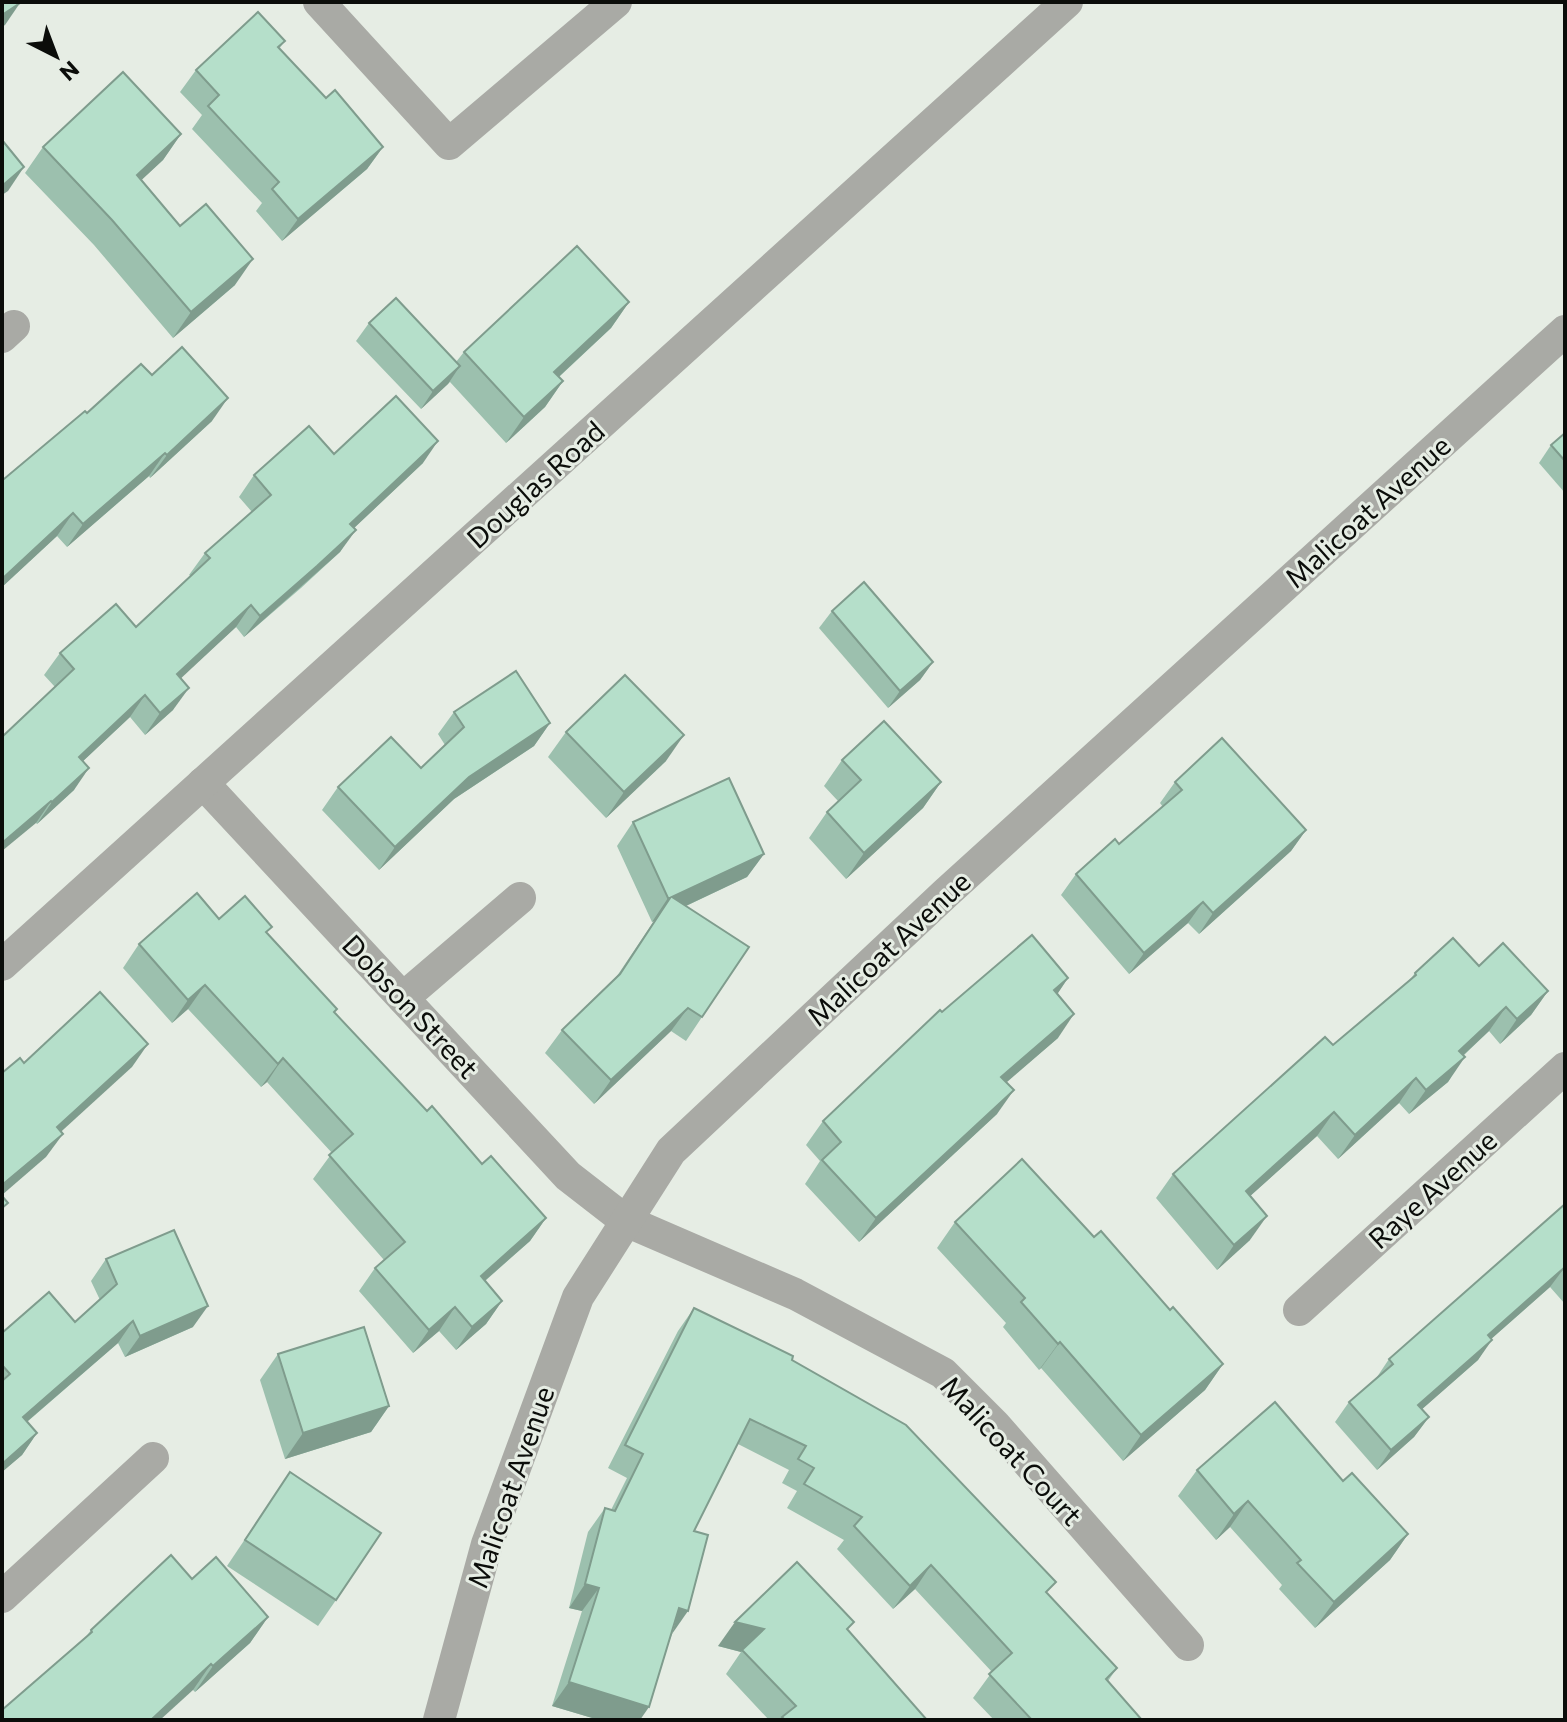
<svg xmlns="http://www.w3.org/2000/svg" width="1567" height="1722" viewBox="0 0 1567 1722" font-family="Commissioner,sans-serif">
	<style>
		.lines { fill: none; stroke-linecap: round; stroke-linejoin: round }
		.minor { stroke: #a9aaa5; stroke-width: 32 }
		.wall { fill: #9cc0ae }
		.shaded-wall { fill: #7f9c8d }
		.building { fill: #b5dfca; stroke: #7f9c8d; stroke-width: 2 }
		.labels { text-anchor: middle; dominant-baseline: central; stroke-width: 6; stroke-linejoin: round; paint-order: stroke }
		.street-label { font-size: 28px; fill: #0b0d0a; stroke: #e6ede4 }
	</style>
	<rect width="100%" height="100%" fill="#e6ede4"/>
	<g class="lines">
		<g class="minor">
			<polyline points="319,2 449,144 616,2"/>
			<polyline points="2,337 14,326"/>
			<polyline points="203,783 568,1176 626,1221 795,1294 943,1373 995,1425 1188,1645"/>
			<polyline points="2,965 1067,2"/>
			<polyline points="403,998 520,898"/>
			<polyline points="1299,1310 1565,1068"/>
			<polyline points="2,1597 153,1458"/>
			<polyline points="439,1720 487,1544 578,1297 671,1151 946,893 1565,331"/>
		</g>
	</g>
	<g class="wall">
		<polygon points="285,41 279,49 326,98 383,147 367,169 282,241 256,211 262,203 192,129 202,115 180,92 196,70"/>
		<polygon points="181,134 163,160 141,180 180,226 235,285 173,338 94,245 25,173 43,147"/>
		<polygon points="629,302 611,328 559,377 563,381 545,407 506,443 450,382 421,409 356,341 369,323 456,362 464,352"/>
		<polygon points="152,375 212,421 150,478 149,476 67,547 57,536 2,587 2,477 4,479 87,413"/>
		<polygon points="1565,433 1565,493 1539,463 1551,445"/>
		<polygon points="334,454 423,463 354,528 340,552 301,588 244,637 236,627 180,678 173,710 145,735 130,717 83,761 74,790 37,824 36,823 55,687 44,675 60,653 136,627 191,576 189,575 205,553 252,512 239,497 254,475"/>
		<polygon points="832,611 933,662 920,680 888,708 819,628"/>
		<polygon points="454,712 550,723 534,746 454,799 379,870 322,810 338,787 421,768 445,745 438,734"/>
		<polygon points="566,732 666,761 606,818 548,757"/>
		<polygon points="842,760 941,782 923,808 846,879 809,838 827,812 838,801 824,786"/>
		<polygon points="1175,782 1306,830 1291,851 1199,934 1188,923 1129,974 1061,895 1076,874 1119,844 1163,807 1160,803"/>
		<polygon points="633,822 764,854 747,877 686,906 702,1017 686,1041 671,1031 594,1104 545,1053 562,1030 617,976 654,921 652,922 617,846"/>
		<polygon points="219,919 267,934 334,1013 427,1111 482,1164 546,1218 530,1241 485,1281 502,1301 486,1324 456,1350 439,1331 413,1353 359,1291 375,1268 384,1260 313,1179 332,1153 267,1082 261,1087 188,1009 172,1023 123,968 139,944"/>
		<polygon points="1415,973 1548,991 1531,1015 1500,1044 1489,1031 1463,1056 1448,1082 1409,1114 1399,1103 1338,1159 1317,1136 1250,1196 1250,1240 1217,1270 1156,1198 1173,1174 1333,1045 1409,981"/>
		<polygon points="1068,978 1057,994 1058,1038 1006,1082 997,1114 859,1242 805,1184 820,1161 806,1145 823,1121 942,1012"/>
		<polygon points="1565,1204 1565,1304 1550,1287 1491,1339 1478,1360 1422,1409 1429,1417 1414,1437 1377,1470 1335,1422 1349,1402 1375,1380 1389,1359"/>
		<polygon points="955,1222 1094,1237 1170,1310 1223,1364 1205,1390 1123,1461 1041,1368 1039,1370 1003,1327 1006,1323 937,1248"/>
		<polygon points="106,1259 193,1327 125,1357 118,1343 27,1422 37,1433 22,1455 2,1472 2,1333 75,1322 100,1300 91,1281"/>
		<polygon points="694,1308 792,1360 1048,1594 1117,1668 1108,1681 1142,1720 994,1720 973,1698 992,1672 915,1589 893,1609 837,1549 844,1540 787,1508 797,1491 782,1483 789,1470 738,1444 694,1531 672,1634 640,1720 599,1720 552,1706 582,1611 569,1608 588,1532 605,1508 611,1510 627,1478 608,1468 678,1331"/>
		<polygon points="278,1354 389,1406 371,1432 285,1459 260,1380"/>
		<polygon points="1197,1470 1343,1481 1408,1534 1390,1560 1315,1628 1279,1589 1282,1585 1230,1527 1216,1540 1178,1496"/>
		<polygon points="290,1472 336,1600 318,1626 227,1566"/>
		<polygon points="192,1579 268,1617 250,1643 195,1692 193,1690 85,1638 91,1630"/>
		<polygon points="848,1630 927,1720 769,1720 726,1674 741,1652 718,1646"/>
	</g>
	<g class="shaded-wall">
		<polygon points="20,3 5,25 2,27 2,15"/>
		<polygon points="181,134 163,160 119,201 137,175"/>
		<polygon points="383,147 367,169 282,241 298,219"/>
		<polygon points="24,167 8,191 2,195 2,186"/>
		<polygon points="253,259 235,285 173,338 191,312"/>
		<polygon points="629,302 611,328 536,398 554,372"/>
		<polygon points="460,366 448,384 421,409 433,391"/>
		<polygon points="563,381 545,407 506,443 524,417"/>
		<polygon points="228,398 212,421 150,478 167,455"/>
		<polygon points="438,441 423,463 335,546 350,524"/>
		<polygon points="165,453 149,476 67,547 83,524"/>
		<polygon points="73,513 57,536 2,587 2,579"/>
		<polygon points="356,530 340,552 244,637 260,616"/>
		<polygon points="251,605 236,627 162,696 177,674"/>
		<polygon points="933,662 920,680 888,708 900,691"/>
		<polygon points="189,688 173,710 145,735 160,713"/>
		<polygon points="145,695 130,717 64,779 79,757"/>
		<polygon points="550,723 534,746 454,799 379,870 395,847 469,777"/>
		<polygon points="684,735 666,761 606,818 624,792"/>
		<polygon points="89,768 74,790 37,824 52,802"/>
		<polygon points="941,782 923,808 846,879 864,853"/>
		<polygon points="51,801 36,823 2,851 2,843"/>
		<polygon points="1306,830 1291,851 1199,934 1213,913"/>
		<polygon points="764,854 747,877 656,920 672,897"/>
		<polygon points="668,898 670,898 654,921 652,922"/>
		<polygon points="1203,902 1188,923 1129,974 1144,953"/>
		<polygon points="1068,978 1052,1002 1054,990"/>
		<polygon points="205,985 188,1009 172,1023 188,1000"/>
		<polygon points="1548,991 1531,1015 1500,1044 1517,1019"/>
		<polygon points="1506,1007 1489,1031 1442,1075 1459,1051"/>
		<polygon points="688,1008 671,1031 594,1104 611,1080"/>
		<polygon points="1074,1014 1058,1038 985,1101 1001,1077"/>
		<polygon points="148,1044 132,1067 41,1150 57,1127"/>
		<polygon points="1465,1057 1448,1082 1409,1114 1426,1090"/>
		<polygon points="283,1058 267,1082 261,1087 278,1064"/>
		<polygon points="1416,1078 1399,1103 1338,1159 1355,1135"/>
		<polygon points="1014,1090 997,1114 859,1242 876,1218"/>
		<polygon points="1334,1112 1317,1136 1229,1215 1246,1191"/>
		<polygon points="63,1134 46,1157 2,1195 2,1185"/>
		<polygon points="1267,1216 1250,1240 1217,1270 1234,1245"/>
		<polygon points="546,1218 530,1241 464,1299 481,1276"/>
		<polygon points="1565,1267 1550,1287 1473,1355 1488,1335"/>
		<polygon points="502,1301 486,1324 456,1350 472,1327"/>
		<polygon points="208,1306 193,1327 125,1357 140,1336"/>
		<polygon points="455,1307 439,1331 413,1353 429,1330"/>
		<polygon points="133,1321 118,1343 8,1438 23,1417"/>
		<polygon points="1492,1340 1478,1360 1404,1425 1418,1405"/>
		<polygon points="1060,1342 1041,1368 1039,1370 1058,1344"/>
		<polygon points="1223,1364 1205,1390 1123,1461 1141,1435"/>
		<polygon points="389,1406 371,1432 285,1459 303,1433"/>
		<polygon points="1429,1417 1414,1437 1377,1470 1391,1450"/>
		<polygon points="37,1433 22,1455 2,1472 2,1464"/>
		<polygon points="1248,1501 1230,1527 1216,1540 1234,1514"/>
		<polygon points="1408,1534 1390,1560 1315,1628 1334,1602"/>
		<polygon points="931,1565 915,1589 893,1609 910,1586"/>
		<polygon points="585,1584 599,1588 582,1611 569,1608"/>
		<polygon points="679,1608 688,1611 672,1634"/>
		<polygon points="268,1617 250,1643 195,1692 213,1666"/>
		<polygon points="735,1622 764,1629 741,1652 718,1646"/>
		<polygon points="211,1664 193,1690 160,1720 151,1720"/>
		<polygon points="569,1682 649,1707 640,1720 599,1720 552,1706"/>
	</g>
	<g class="building">
		<polygon points="2,2 20,2 20,3 2,15"/>
		<polygon points="258,12 285,41 278,47 326,98 335,90 383,147 298,219 272,189 279,182 208,106 219,95 196,70"/>
		<polygon points="123,72 181,134 137,175 180,226 206,204 253,259 191,312 112,220 43,147"/>
		<polygon points="2,140 24,167 2,186"/>
		<polygon points="577,246 629,302 554,372 563,381 524,417 464,352"/>
		<polygon points="396,298 460,366 433,391 369,323"/>
		<polygon points="182,347 228,398 167,455 165,453 83,524 73,513 2,579 2,477 4,479 85,411 87,413 141,364 152,375"/>
		<polygon points="396,396 438,441 350,524 356,530 317,566 260,616 251,605 177,674 189,688 160,713 145,695 79,757 89,768 52,802 51,801 2,843 2,737 74,669 60,653 116,604 136,627 210,558 205,553 271,495 254,475 309,426 334,454"/>
		<polygon points="1565,433 1565,461 1551,445"/>
		<polygon points="864,582 933,662 900,691 832,611"/>
		<polygon points="516,671 550,723 469,777 395,847 338,787 391,737 421,768 464,727 454,712"/>
		<polygon points="625,675 684,735 624,792 566,732"/>
		<polygon points="884,721 941,782 864,853 827,812 861,780 842,760"/>
		<polygon points="1222,738 1306,830 1213,913 1203,902 1144,953 1076,874 1115,839 1119,844 1182,790 1175,782"/>
		<polygon points="729,778 764,854 672,897 749,947 702,1017 688,1008 611,1080 562,1030 620,974 670,898 668,898 633,822"/>
		<polygon points="197,893 219,919 245,896 272,927 266,932 337,1009 334,1012 427,1111 432,1106 482,1164 491,1156 546,1218 481,1276 502,1301 472,1327 455,1307 429,1330 375,1268 405,1242 329,1155 353,1134 283,1058 278,1064 205,985 188,1000 139,944"/>
		<polygon points="1032,935 1068,978 1054,990 1074,1014 1001,1077 1014,1090 876,1218 822,1160 841,1142 823,1121 940,1010 942,1012"/>
		<polygon points="1453,938 1479,966 1503,943 1548,991 1517,1019 1506,1007 1459,1051 1465,1057 1426,1090 1416,1078 1355,1135 1334,1112 1246,1191 1267,1216 1234,1245 1173,1174 1325,1037 1333,1045 1416,975 1415,973"/>
		<polygon points="100,992 148,1044 57,1127 63,1134 2,1185 2,1073 20,1058 24,1063"/>
		<polygon points="1022,1159 1094,1237 1101,1231 1170,1310 1173,1307 1223,1364 1141,1435 1060,1342 1058,1344 1021,1302 1025,1298 955,1222"/>
		<polygon points="2,1196 8,1203 2,1208"/>
		<polygon points="1565,1204 1565,1267 1488,1335 1492,1340 1418,1405 1429,1417 1391,1450 1349,1402 1393,1364 1389,1359"/>
		<polygon points="174,1230 208,1306 140,1336 133,1321 23,1417 37,1433 2,1464 2,1381 10,1374 2,1365 2,1333 49,1292 75,1322 117,1284 106,1259"/>
		<polygon points="694,1308 793,1356 792,1360 906,1425 1056,1582 1046,1592 1117,1668 1106,1679 1142,1720 1032,1720 989,1674 1012,1653 931,1565 910,1586 854,1526 862,1517 804,1484 814,1468 798,1459 806,1446 750,1419 694,1531 708,1535 688,1611 679,1608 649,1707 569,1682 599,1588 585,1584 605,1508 615,1511 643,1454 625,1445"/>
		<polygon points="364,1327 389,1406 303,1433 278,1354"/>
		<polygon points="1275,1402 1343,1481 1352,1473 1408,1534 1334,1602 1297,1563 1301,1560 1248,1501 1234,1514 1197,1470"/>
		<polygon points="290,1472 381,1533 336,1600 245,1540"/>
		<polygon points="171,1555 192,1579 216,1557 268,1617 213,1666 211,1664 151,1720 2,1720 2,1710 92,1632 91,1630"/>
		<polygon points="797,1562 854,1622 847,1629 927,1720 785,1720 782,1717 796,1706 742,1650 764,1629 735,1622"/>
	</g>
	<g class="labels">
		<g class="street-label">
			<text transform="translate(535 484) rotate(-42)">Douglas Road</text>
			<text transform="translate(1367 511) rotate(-42)">Malicoat Avenue</text>
			<text transform="translate(888 948) rotate(-43)">Malicoat Avenue</text>
			<text transform="translate(411 1006) rotate(47)">Dobson Street</text>
			<text transform="translate(1432 1189) rotate(-42)">Raye Avenue</text>
			<text transform="translate(1012 1450) rotate(47)">Malicoat Court</text>
			<text transform="translate(510 1487) rotate(-71)">Malicoat Avenue</text>
		</g>
	</g>
	<rect width="1567" height="1722" fill="none" stroke="#0b0d0a" stroke-width="8"/>
	<g transform="translate(56 56) rotate(138)" stroke="#e6ede4" stroke-width="6" paint-order="stroke">
	<path d="M0-6L14 30L0 20L-14 30Z" fill="#0b0d0a"/>
	<text y="-12" font-size="22" font-weight="bold" text-anchor="middle" fill="#0b0d0a">N</text>
	</g>
</svg>
